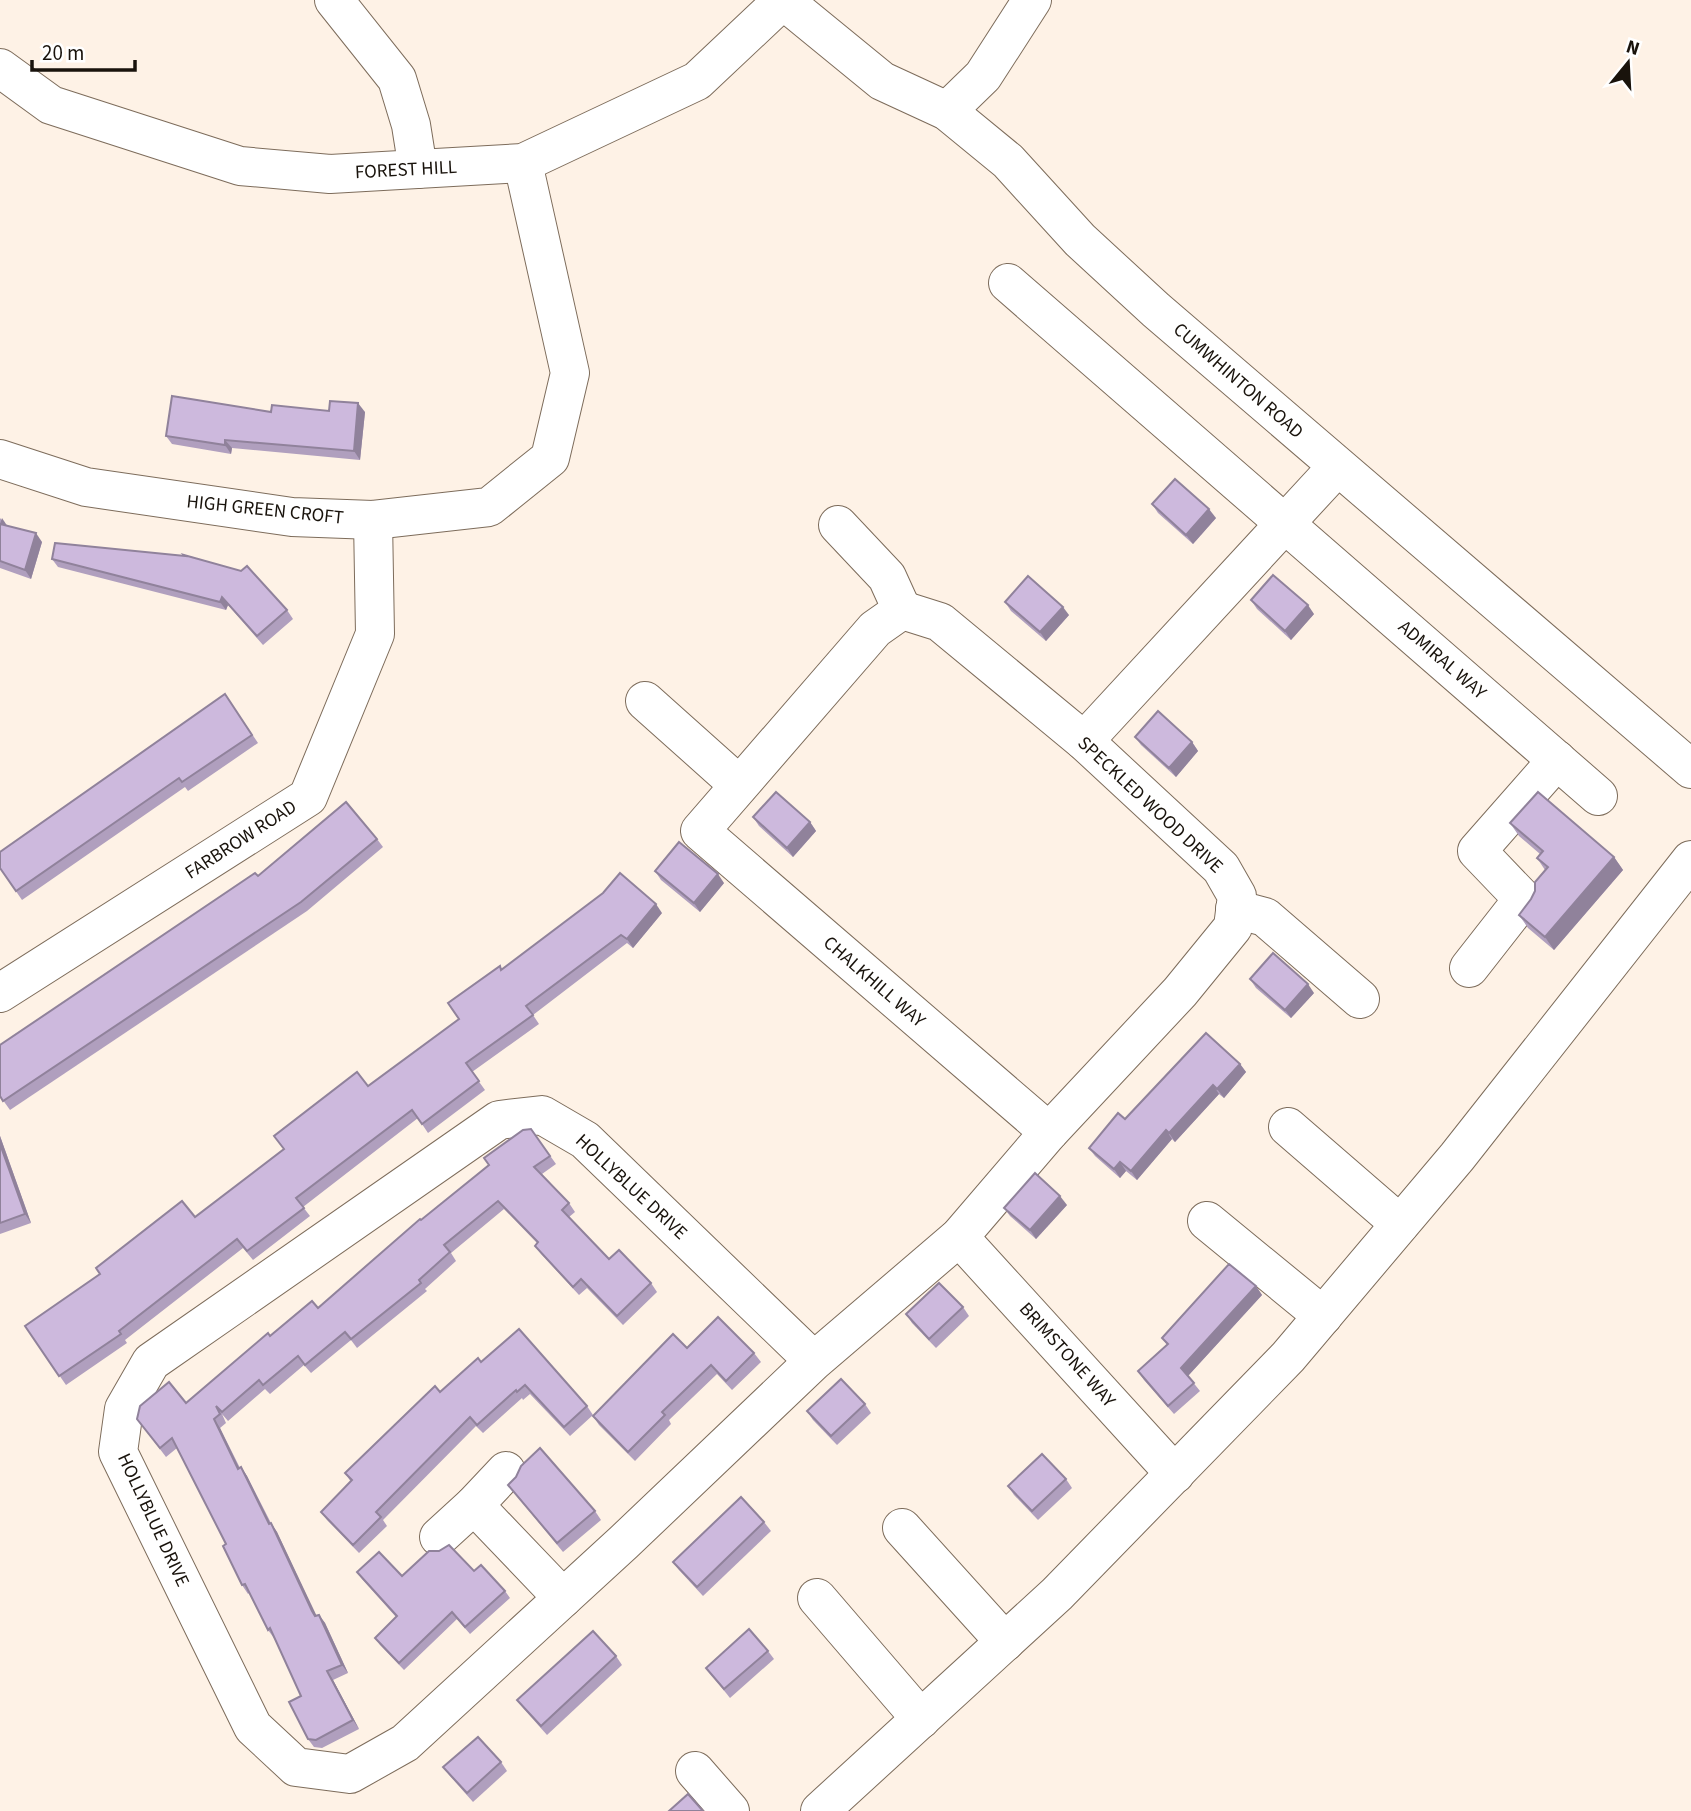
<svg xmlns="http://www.w3.org/2000/svg" width="1691" height="1811" viewBox="0 0 1691 1811" font-family="'Source Sans 3',sans-serif">
	<style>
		.lines { fill: none; stroke-linecap: round; stroke-linejoin: round }
		.minor-casing { stroke: #7d6c5b; stroke-width: 40 }
		.minor { stroke: #fff; stroke-width: 38 }
		.wall { fill: #b09fbe }
		.shaded-wall { fill: #90829b }
		.building { fill: #cdb9dd; stroke: #90829b; stroke-width: 2 }
		.labels { text-anchor: middle; dominant-baseline: central; stroke-width: 5; stroke-linejoin: round; paint-order: stroke }
		.street-label { font-size: 19px; fill: #19130c; stroke: #fff }
	</style>
	<rect width="100%" height="100%" fill="#fef2e6"/>
	<g class="lines">
		<g class="minor-casing">
			<g id="minor">
				<polyline points="334,0 397,79 411,125 418,169"/>
				<polyline points="783,0 882,81 947,111 1008,161 1080,240 1156,310 1691,769"/>
				<polyline points="0,68 51,105 240,166 330,174 523,163 697,81 783,0"/>
				<polyline points="947,111 983,76 1032,0"/>
				<polyline points="1008,283 1598,796"/>
				<polyline points="0,459 86,487 292,517 373,520 489,507 550,458 570,373 523,163"/>
				<polyline points="838,525 887,577 902,610"/>
				<polyline points="902,610 875,629 700,831 1049,1132"/>
				<polyline points="645,701 739,785"/>
				<polyline points="1084,741 1337,467"/>
				<polyline points="1235,909 1265,917 1360,999"/>
				<polyline points="1469,968 1523,899 1477,851 1557,760"/>
				<polyline points="0,993 308,797 375,634 373,520"/>
				<polyline points="1288,1127 1400,1224"/>
				<polyline points="1207,1221 1323,1316"/>
				<polyline points="959,1237 1175,1474"/>
				<polyline points="814,1361 585,1140 542,1115 499,1120 151,1362 124,1409 118,1452 253,1727 296,1767 350,1774 405,1743 624,1542 814,1361 959,1237 1049,1132 1180,992 1233,927 1237,896 1221,868 1084,741 940,622 902,610"/>
				<polyline points="506,1471 474,1505 563,1598"/>
				<polyline points="902,1528 1005,1642"/>
				<polyline points="439,1537 474,1505"/>
				<polyline points="817,1598 921,1719"/>
				<polyline points="695,1771 730,1811"/>
				<polyline points="820,1811 1057,1594 1288,1357 1457,1157 1691,860"/>
			</g>
		</g>
		<use href="#minor" class="minor"/>
	</g>
	<g class="wall">
		<polygon points="329,411 365,412 360,460 232,448 231,454 172,444 166,436 271,412"/>
		<polygon points="1152,504 1216,518 1193,544 1158,513"/>
		<polygon points="0,518 7,526 42,542 31,579 0,568"/>
		<polygon points="52,559 287,610 293,619 263,645 228,605 226,610 58,567"/>
		<polygon points="1251,600 1314,614 1291,640 1257,609"/>
		<polygon points="1005,602 1069,615 1046,641 1011,611"/>
		<polygon points="225,694 258,743 188,791 185,787 22,900 0,868"/>
		<polygon points="1135,737 1192,742 1198,751 1176,777 1141,745"/>
		<polygon points="753,817 810,822 816,831 793,857 759,826"/>
		<polygon points="1510,823 1614,857 1623,870 1554,950 1528,928 1519,915 1531,899 1545,870 1537,858 1540,854 1519,836"/>
		<polygon points="377,839 383,847 307,911 10,1110 0,1096 258,876"/>
		<polygon points="655,871 724,883 700,912 661,880"/>
		<polygon points="662,913 633,948 627,943 533,1015 539,1024 472,1072 485,1090 428,1133 418,1118 303,1207 310,1216 253,1260 243,1248 125,1340 127,1343 66,1385 25,1326 195,1217 368,1086 459,1019 500,966 502,969"/>
		<polygon points="1250,979 1314,993 1291,1018 1256,988"/>
		<polygon points="1240,1064 1246,1072 1224,1098 1219,1094 1175,1142 1172,1139 1137,1180 1126,1171 1120,1178 1095,1156 1089,1148 1125,1119"/>
		<polygon points="531,1129 556,1164 542,1174 569,1203 575,1212 569,1217 609,1259 651,1283 657,1292 623,1325 587,1288 579,1295 541,1254 535,1246 537,1243 504,1209 451,1253 456,1261 425,1289 427,1291 357,1348 351,1340 311,1373 304,1365 270,1394 265,1389 228,1421 222,1414 226,1423 220,1428 240,1468 241,1467 247,1476 271,1523 277,1532 316,1616 319,1615 325,1623 348,1673 333,1680 359,1729 322,1748 314,1747 308,1739 301,1696 275,1638 274,1638 268,1630 249,1593 248,1594 242,1585 226,1544 177,1448 166,1457 137,1419 186,1403 270,1336 318,1308"/>
		<polygon points="0,1136 31,1223 0,1234"/>
		<polygon points="1067,1205 1036,1239 1010,1216 1004,1208"/>
		<polygon points="1256,1286 1262,1295 1188,1376 1200,1391 1174,1414 1144,1380 1138,1371 1167,1345 1162,1338"/>
		<polygon points="963,1307 969,1316 936,1348 912,1323 906,1314"/>
		<polygon points="687,1348 754,1353 761,1362 732,1390 717,1374 669,1420 671,1424 635,1461 599,1425 593,1416"/>
		<polygon points="481,1362 587,1406 593,1415 570,1436 530,1394 523,1400 522,1398 483,1433 476,1426 383,1520 387,1526 359,1553 327,1520 321,1512 351,1482 345,1473 440,1392"/>
		<polygon points="865,1404 871,1413 837,1445 813,1420 807,1411"/>
		<polygon points="1066,1479 1072,1488 1038,1520 1014,1495 1008,1486"/>
		<polygon points="508,1485 595,1511 601,1520 563,1552"/>
		<polygon points="764,1522 771,1531 703,1596 679,1570 673,1562"/>
		<polygon points="474,1571 505,1591 510,1598 470,1634 457,1619 404,1670 380,1645 375,1638 396,1617 362,1579 357,1572 402,1576"/>
		<polygon points="768,1651 774,1659 730,1698 706,1668"/>
		<polygon points="616,1656 622,1665 547,1735 524,1709 517,1700"/>
		<polygon points="501,1762 507,1771 473,1802 450,1776 443,1767"/>
	</g>
	<g class="shaded-wall">
		<polygon points="358,403 365,412 360,460 354,451"/>
		<polygon points="225,440 232,448 231,454 225,445"/>
		<polygon points="1209,509 1216,518 1193,544 1186,535"/>
		<polygon points="2,518 8,527 0,524"/>
		<polygon points="36,533 42,542 31,579 25,570"/>
		<polygon points="222,597 228,605 226,610 220,602"/>
		<polygon points="1308,605 1314,614 1291,640 1285,631"/>
		<polygon points="1063,607 1069,615 1046,641 1040,632"/>
		<polygon points="1192,742 1198,751 1176,777 1169,768"/>
		<polygon points="810,822 816,831 793,857 787,848"/>
		<polygon points="1614,857 1623,870 1554,950 1545,937"/>
		<polygon points="718,874 724,883 700,912 694,903"/>
		<polygon points="656,904 662,913 633,948 627,939"/>
		<polygon points="1308,984 1314,993 1291,1018 1285,1010"/>
		<polygon points="1240,1064 1246,1072 1224,1098 1217,1089"/>
		<polygon points="1213,1085 1219,1094 1175,1142 1169,1133"/>
		<polygon points="1166,1130 1172,1139 1137,1180 1131,1171"/>
		<polygon points="0,1136 31,1223 25,1214 0,1144"/>
		<polygon points="1120,1162 1126,1171 1120,1178 1114,1169"/>
		<polygon points="1060,1196 1067,1205 1036,1239 1030,1230"/>
		<polygon points="1256,1286 1262,1295 1187,1377 1181,1368"/>
		<polygon points="214,1419 220,1428 244,1478 238,1469"/>
		<polygon points="241,1467 247,1476 275,1533 269,1524"/>
		<polygon points="271,1523 277,1532 321,1625 315,1616"/>
		<polygon points="319,1615 325,1623 348,1673 342,1665"/>
		<polygon points="327,1671 333,1680 359,1729 353,1720"/>
	</g>
	<g class="building">
		<polygon points="172,396 271,412 272,405 329,411 330,401 358,403 354,451 225,440 225,445 166,436"/>
		<polygon points="1175,479 1209,509 1186,535 1152,504"/>
		<polygon points="0,524 36,533 25,570 0,561"/>
		<polygon points="55,543 185,556 184,555 241,571 247,566 287,610 257,636 222,597 220,602 52,559"/>
		<polygon points="1273,575 1308,605 1285,631 1251,600"/>
		<polygon points="1028,576 1063,607 1040,632 1005,602"/>
		<polygon points="225,694 252,735 182,782 179,778 16,891 0,868 0,852"/>
		<polygon points="1158,711 1192,742 1169,768 1135,737"/>
		<polygon points="776,792 810,822 787,848 753,817"/>
		<polygon points="1538,792 1614,857 1545,937 1519,915 1531,899 1535,891 1535,882 1548,867 1537,858 1543,851 1510,823"/>
		<polygon points="346,802 377,839 301,902 3,1101 0,1096 0,1045 255,873 258,876"/>
		<polygon points="679,842 718,874 694,903 655,871"/>
		<polygon points="620,873 656,904 627,939 621,935 526,1006 533,1015 466,1063 479,1081 422,1124 412,1110 296,1198 304,1208 247,1251 237,1239 119,1331 121,1334 59,1376 25,1326 100,1274 96,1268 182,1201 195,1217 284,1149 274,1136 357,1072 368,1086 459,1019 448,1003 500,966 501,970 603,893"/>
		<polygon points="1273,953 1308,984 1285,1010 1250,979"/>
		<polygon points="1206,1033 1240,1064 1217,1089 1213,1085 1169,1133 1166,1130 1131,1171 1120,1162 1114,1169 1089,1148 1118,1113 1125,1119"/>
		<polygon points="531,1129 550,1156 534,1167 569,1203 562,1210 609,1259 619,1250 651,1283 617,1316 581,1279 573,1287 535,1246 538,1242 498,1201 444,1245 450,1252 419,1280 421,1283 351,1339 345,1332 305,1365 298,1356 263,1385 259,1380 222,1412 216,1406 220,1414 214,1419 238,1469 241,1467 269,1524 271,1523 312,1611 315,1616 319,1615 342,1665 327,1671 353,1720 316,1740 308,1739 289,1702 301,1696 270,1628 268,1630 245,1584 242,1585 223,1546 226,1544 172,1438 160,1448 137,1419 140,1406 169,1382 186,1403 268,1333 270,1336 312,1301 318,1308 420,1219 421,1220 489,1165 484,1158 523,1130"/>
		<polygon points="0,1144 25,1214 0,1223"/>
		<polygon points="1035,1173 1060,1196 1030,1230 1004,1208"/>
		<polygon points="1229,1264 1256,1286 1181,1368 1194,1383 1168,1406 1138,1371 1168,1344 1162,1338"/>
		<polygon points="939,1283 963,1307 929,1339 906,1314"/>
		<polygon points="718,1317 754,1353 726,1381 711,1365 662,1412 665,1415 628,1452 593,1416 673,1334 687,1348"/>
		<polygon points="519,1329 587,1406 564,1427 525,1385 517,1392 516,1390 477,1425 470,1417 376,1512 381,1517 353,1545 321,1512 352,1480 345,1473 435,1386 440,1392 478,1358 481,1362"/>
		<polygon points="841,1379 865,1404 831,1436 807,1411"/>
		<polygon points="540,1448 595,1511 557,1543 508,1485 516,1477 521,1466"/>
		<polygon points="1042,1454 1066,1479 1032,1511 1008,1486"/>
		<polygon points="741,1497 764,1522 697,1587 673,1562"/>
		<polygon points="449,1545 474,1571 481,1565 505,1591 465,1627 452,1612 399,1663 375,1638 397,1616 357,1572 379,1552 402,1576 429,1551 439,1551"/>
		<polygon points="749,1629 768,1651 724,1689 706,1668"/>
		<polygon points="593,1631 616,1656 541,1726 517,1700"/>
		<polygon points="478,1737 501,1762 467,1793 443,1767"/>
		<polygon points="688,1794 703,1811 669,1811"/>
	</g>
	<g class="labels">
		<g class="street-label">
			<text transform="translate(406 170) rotate(-3)">FOREST HILL</text>
			<text transform="translate(1238 381) rotate(41)">CUMWHINTON ROAD</text>
			<text transform="translate(265 510) rotate(6)">HIGH GREEN CROFT</text>
			<text transform="translate(1442 660) rotate(41)">ADMIRAL WAY</text>
			<text transform="translate(1150 805) rotate(43)">SPECKLED WOOD DRIVE</text>
			<text transform="translate(241 840) rotate(-33)">FARBROW ROAD</text>
			<text transform="translate(874 982) rotate(41)">CHALKHILL WAY</text>
			<text transform="translate(631 1187) rotate(43)">HOLLYBLUE DRIVE</text>
			<text transform="translate(1067 1355) rotate(48)">BRIMSTONE WAY</text>
			<text transform="translate(153 1520) rotate(65)">HOLLYBLUE DRIVE</text>
		</g>
	</g>
	<g transform="translate(1628 63) rotate(18)" stroke="#ffffff" stroke-width="5" paint-order="stroke">
	<path d="M0-5L12 26L0 18L-12 26Z" fill="#19130c"/>
	<text y="-10" font-size="19" font-weight="bold" text-anchor="middle" fill="#19130c">N</text>
	</g>
	<path d="M32 60v10h103v-10" fill="none" stroke="#19130c" stroke-width="3.5"/>
	<text x="42" y="60" font-size="21" fill="#19130c" stroke="#ffffff" stroke-width="5" paint-order="stroke">20 m</text>
</svg>
